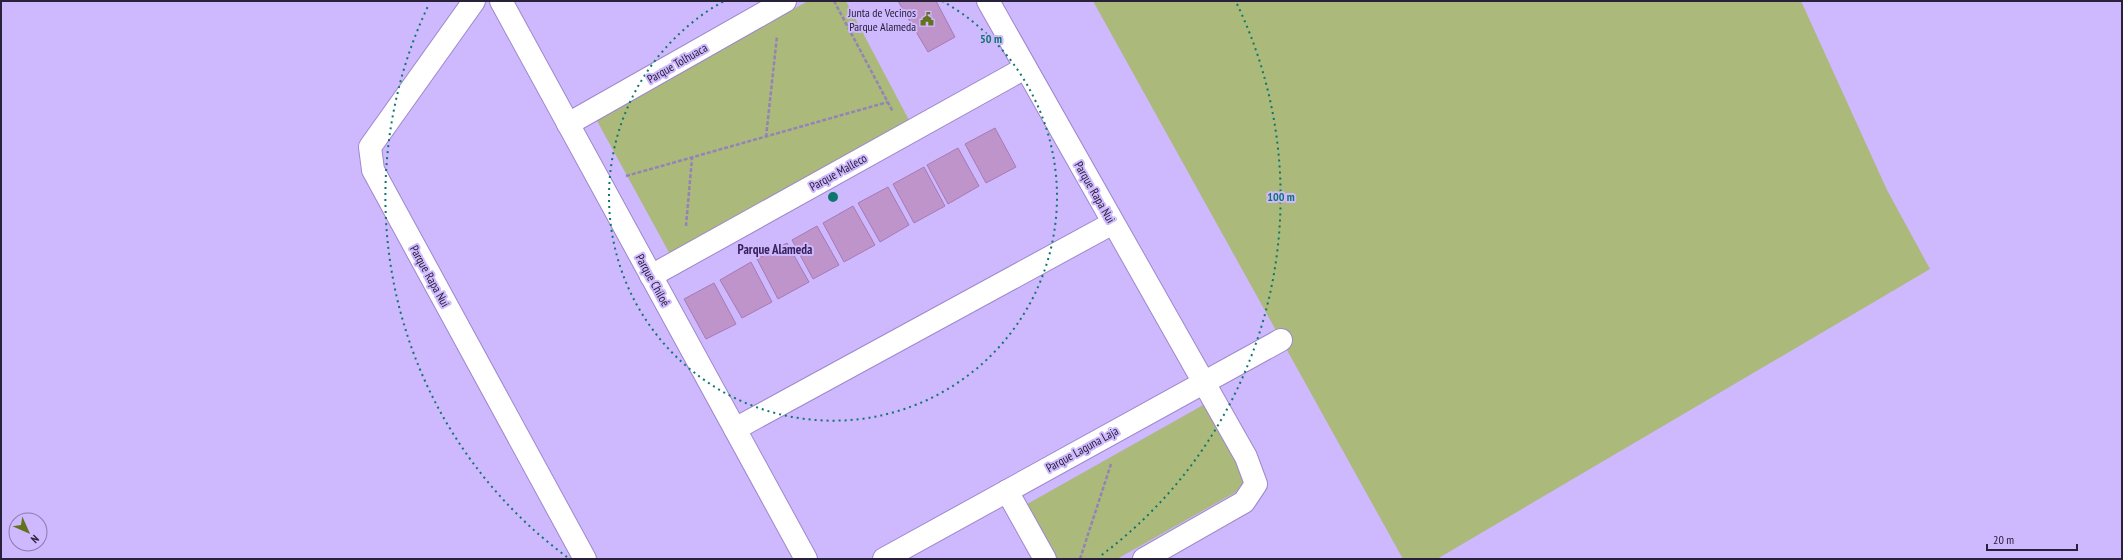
<svg xmlns="http://www.w3.org/2000/svg" width="2123" height="560" viewBox="0 0 2123 560" font-family="'PT Sans Narrow',sans-serif">
	<style>
		.green { fill: #abb97a }
		.building { fill: #be94ca; stroke: #a77ab4 }
		.lines { fill: none; stroke-linecap: round; stroke-linejoin: round }
		.street-casing { stroke: #9e88cb; stroke-width: 24 }
		.path { stroke: #9483b9; stroke-width: 2.5; stroke-dasharray: 4 2; stroke-linecap: butt }
		.street { stroke: #fff; stroke-width: 22 }
		.ring { fill: none; stroke: #0f766e; stroke-width: 2; stroke-dasharray: 2 4 }
		.labels { text-anchor: middle; dominant-baseline: central; stroke-width: 4; stroke-linejoin: round; paint-order: stroke }
		.poi-label { font-size: 12px; fill: #29203a; stroke: #ceb8fe; text-anchor: end }
		.street-label { font-size: 12px; fill: #29203a; stroke: #ceb8fe }
		.neighbourhood-label { font-size: 13px; font-weight: bold; fill: #39225c; stroke: #ceb8fe }
		.centre { fill: #0f766e; stroke: #ceb8fe; stroke-width: 2 }
		.ring-label { font-size: 12px; text-anchor: middle; font-weight: bold; fill: #0f766e; stroke: #ceb8fe; stroke-width: 4; stroke-linejoin: round; paint-order: stroke }
	</style>
	<rect width="100%" height="100%" fill="#ceb8fe"/>
	<g class="green">
		<polygon points="808,1 846,1 910,122 671,256 596,119"/>
		<polygon points="1093,1 1801,1 1887,190 1930,269 1437,559 1403,559"/>
		<polygon points="1205,404 1240,466 1245,481 1236,492 1117,559 1051,559 1022,507"/>
	</g>
	<g class="building">
		<polygon points="898,1 936,1 955,37 928,52"/>
		<polygon points="995,128 1016,167 986,183 965,144"/>
		<polygon points="958,148 979,186 948,204 927,165"/>
		<polygon points="924,167 945,206 914,223 893,184"/>
		<polygon points="888,187 909,225 880,242 858,203"/>
		<polygon points="853,206 875,245 844,262 823,223"/>
		<polygon points="817,226 839,265 813,279 792,240"/>
		<polygon points="787,243 809,282 778,299 757,259"/>
		<polygon points="751,262 772,302 742,318 720,280"/>
		<polygon points="714,283 736,324 706,339 684,299"/>
	</g>
	<g class="lines">
		<g class="street-casing">
			<g id="street">
				<polyline points="474,1 370,147 373,170 585,559"/>
				<polyline points="501,1 806,559"/>
				<polyline points="988,1 1246,457 1256,484 1244,502 1144,559"/>
				<polyline points="568,124 785,1"/>
				<polyline points="651,276 1025,68"/>
				<polyline points="735,429 1113,223"/>
				<polyline points="1007,491 1045,559"/>
				<polyline points="884,559 1281,340"/>
			</g>
		</g>
		<g class="path">
			<polyline points="834,1 893,112"/>
			<polyline points="766,137 777,36"/>
			<polyline points="626,176 888,102"/>
			<polyline points="686,226 692,158"/>
			<polyline points="1080,559 1111,464"/>
		</g>
		<use href="#street" class="street"/>
	</g>
	<g class="ring">
		<path d="M942 1A224 224 0 1 1 724 1"/>
		<path d="M567 557A448 448 0 0 1 429 4M1237 4A448 448 0 0 1 1099 557"/>
	</g>
	<defs>
		<g id="civic-bare" transform="scale(1.08)"><path d="M-.6-6.5H3V-4.5H.6V-3L4-1V1h2V6H-6V1h2V-1L-.6-3ZM-1.2 2.5V6h2.4V2.5Z" fill="#64721e" stroke="#ceb8fe" stroke-width="2.5" paint-order="stroke"/></g>
	</defs>
	<g fill-rule="evenodd">
		<use href="#civic-bare" x="927" y="19"/>
	</g>
	<g class="labels">
		<g class="poi-label">
			<text x="916" y="12">Junta de Vecinos<tspan x="916" dy="14">Parque Alameda</tspan></text>
		</g>
		<g class="street-label">
			<text transform="translate(677 63) rotate(-30)">Parque Tolhuaca</text>
			<text transform="translate(838 172) rotate(-29)">Parque Malleco</text>
			<text transform="translate(1095 192) rotate(60)">Parque Rapa Nui</text>
			<text transform="translate(430 276) rotate(61)">Parque Rapa Nui</text>
			<text transform="translate(653 280) rotate(61)">Parque Chiloé</text>
			<text transform="translate(1082 449) rotate(-29)">Parque Laguna Laja</text>
		</g>
		<g class="neighbourhood-label">
			<text x="775" y="249">Parque Alameda</text>
		</g>
	</g>
	<circle cx="833" cy="197" r="6" class="centre"/>
	<g class="ring-label">
		<text x="991" y="43">50 m</text>
		<text x="1281" y="201">100 m</text>
	</g>
	<rect width="2123" height="560" fill="none" stroke="#29203a" stroke-width="4"/>
	<g transform="translate(28 532) rotate(135)"><circle r="19" fill="#ceb8fe" stroke="#8c7bb0"/>
	<path d="M0-3L7 15L0 10L-7 15Z" fill="#64721e"/>
	<text y="-6" font-size="11" font-weight="bold" text-anchor="middle" fill="#29203a">N</text>
	</g>
	<path d="M1987 544v6h90v-6" fill="none" stroke="#29203a" stroke-width="2"/>
	<text x="1993" y="544" font-size="12" fill="#29203a" stroke="#ceb8fe" stroke-width="3" paint-order="stroke">20 m</text>
</svg>
